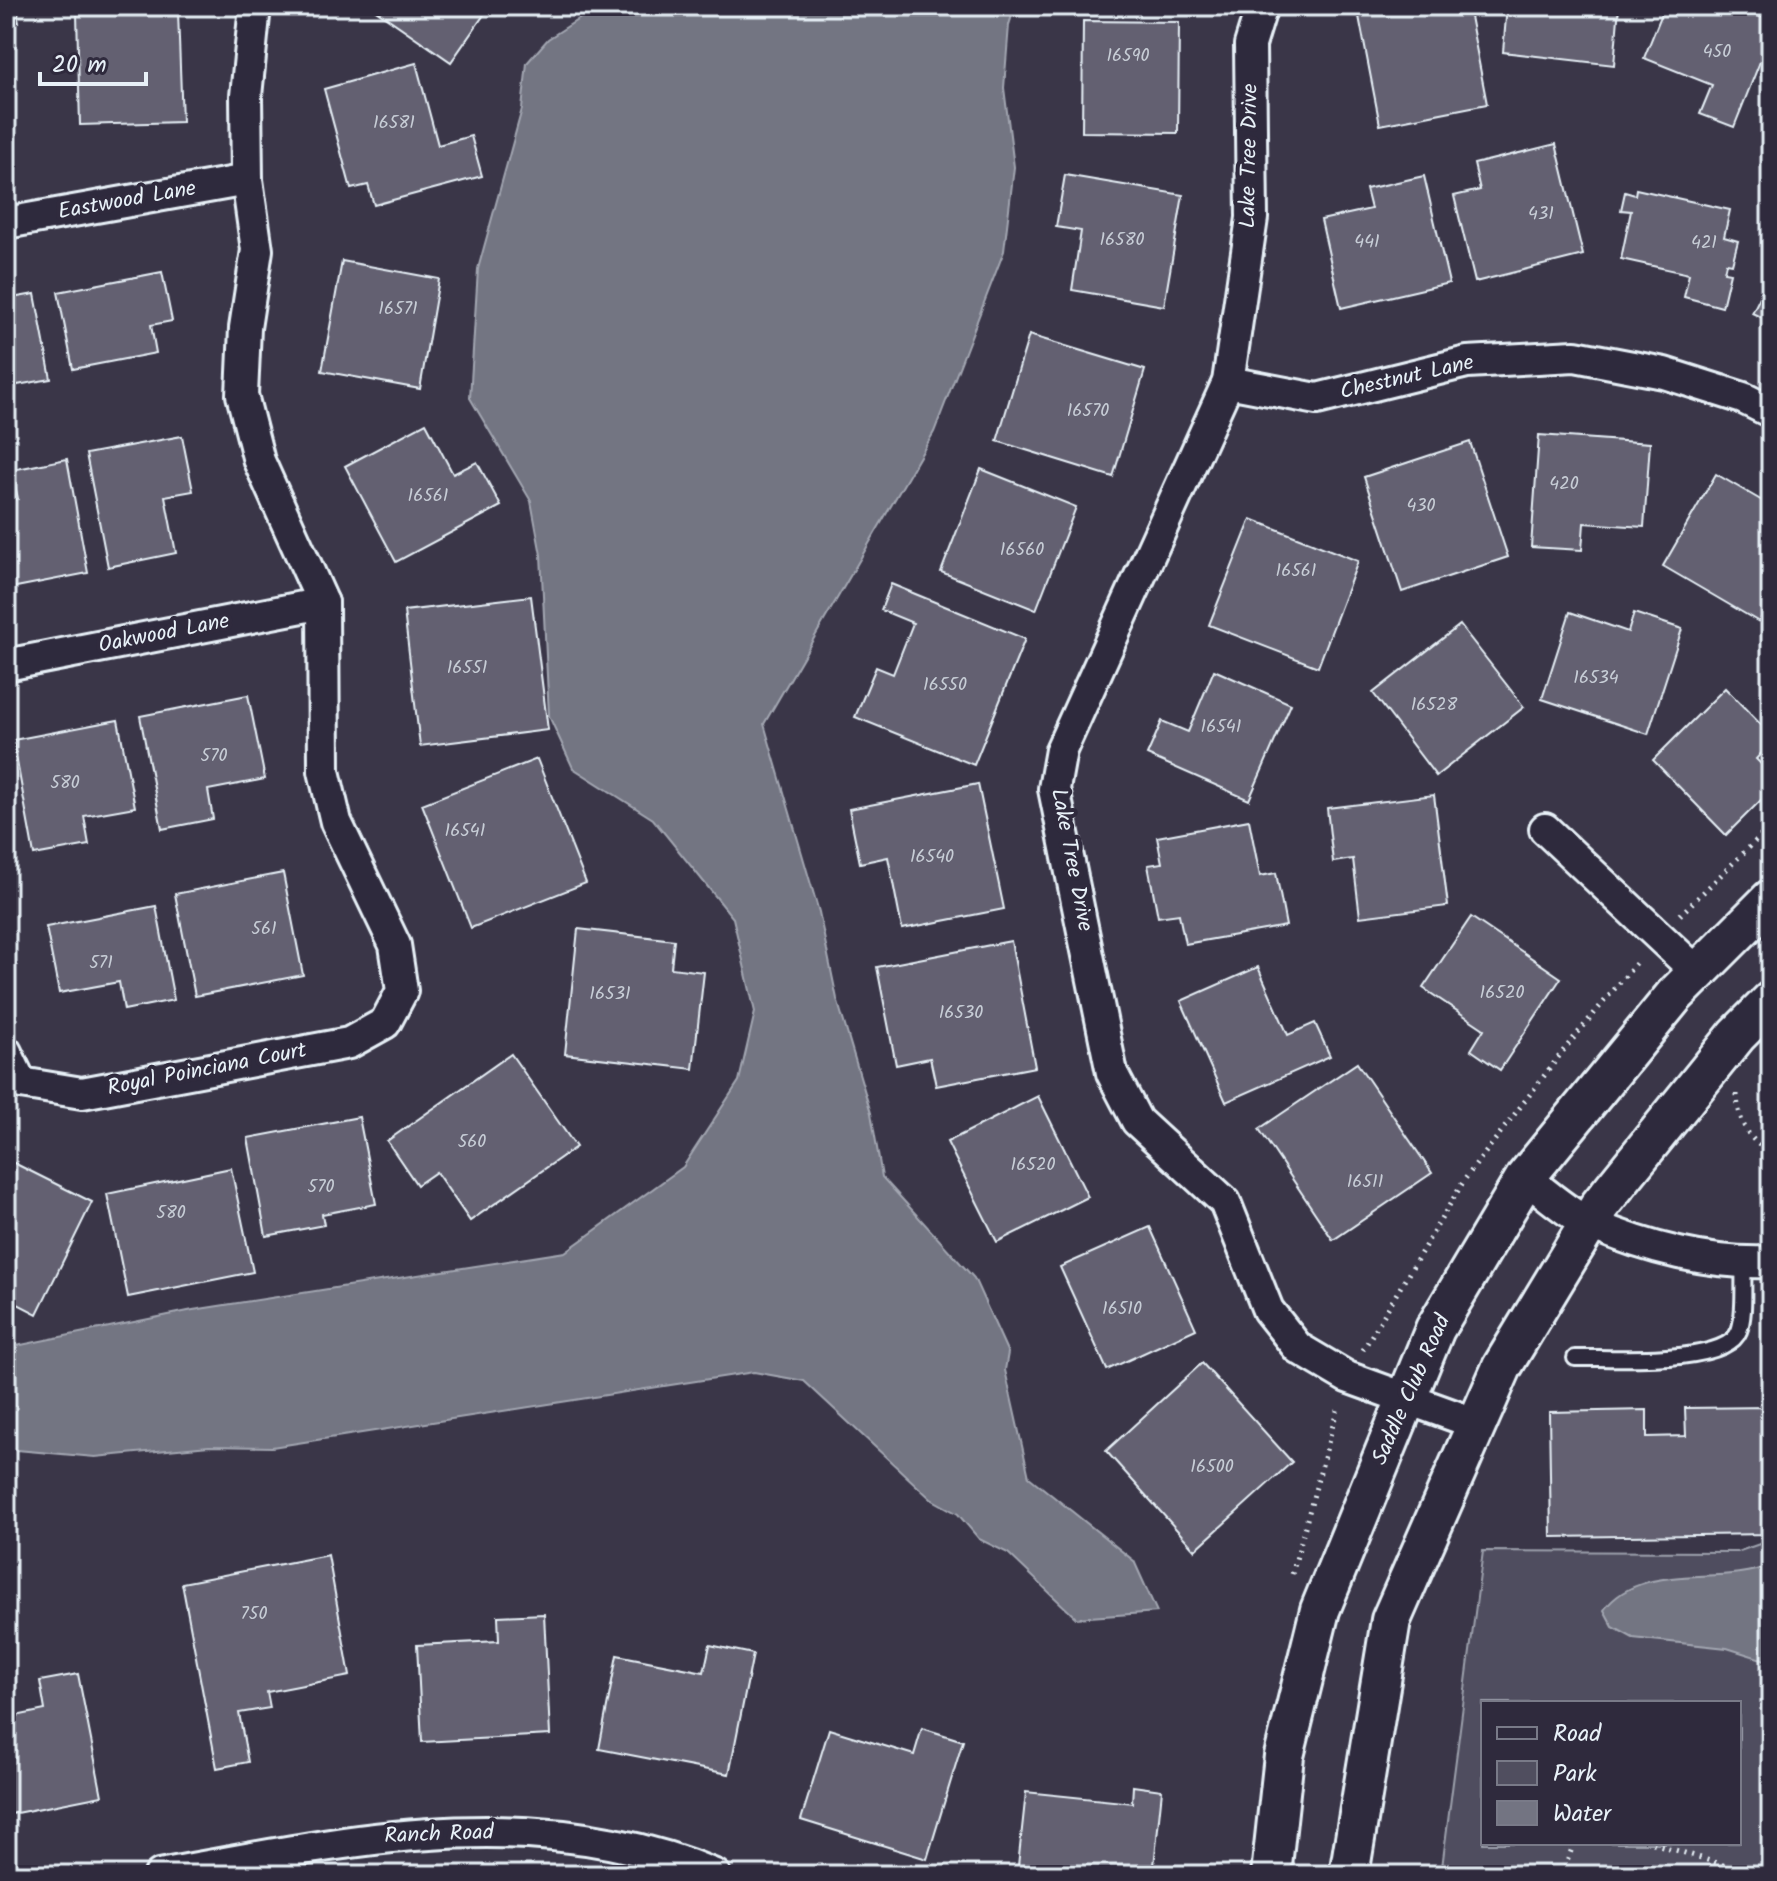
<svg xmlns="http://www.w3.org/2000/svg" width="1777" height="1881" viewBox="0 0 1777 1881" font-family="Kalam,sans-serif">
	<style>
		.green { fill: #504e5f; stroke: #9ca0ac; stroke-width: 2; fill-rule: evenodd }
		.water { fill: #737482; stroke: #a2a6b1; stroke-width: 2 }
		.building { fill: #636171; stroke: #e8f1f8; stroke-width: 2 }
		.lines { fill: none; stroke-linecap: round; stroke-linejoin: round }
		.service-casing { stroke: #e8f1f8; stroke-width: 20 }
		.minor-casing { stroke: #e8f1f8; stroke-width: 36 }
		.tertiary-casing { stroke: #e8f1f8; stroke-width: 44 }
		.path { stroke: #e8f1f8; stroke-width: 5; stroke-dasharray: 2 6; stroke-linecap: butt }
		.service { stroke: #2f2a3d; stroke-width: 14 }
		.minor { stroke: #2f2a3d; stroke-width: 30 }
		.tertiary { stroke: #2f2a3d; stroke-width: 38 }
		.labels { text-anchor: middle; dominant-baseline: central; stroke-width: 8; stroke-linejoin: round; paint-order: stroke }
		.number-label { font-size: 18px; fill: #c7cdd6 }
		.street-label { font-size: 22px; fill: #e8f1f8; stroke: #2f2a3d }
	</style>
	<rect width="100%" height="100%" fill="#3a3648"/>
	<filter id="ink" filterUnits="userSpaceOnUse"><feTurbulence type="fractalNoise" baseFrequency=".0125" numOctaves="2"/><feDisplacementMap in="SourceGraphic" scale="16" xChannelSelector="R" yChannelSelector="G"/><feConvolveMatrix kernelMatrix="1 2 1 2 8 2 1 2 1" color-interpolation-filters="sRGB"/></filter>
	<g filter="url(#ink)">
		<path class="green" d="M1771,1540v335h-330l42,-324 254,1zM1483,1703h256v140h-256z"/>
		<g class="water">
			<polygon points="599,6 1015,6 1009,25 1004,88 1014,167 1004,251 934,432 764,724 819,912 837,999 871,1113 882,1177 974,1278 1008,1353 1005,1370 1029,1477 1134,1561 1157,1612 1076,1618 1008,1553 979,1539 958,1514 931,1499 804,1381 754,1372 272,1447 209,1446 95,1457 6,1449 6,1348 193,1310 565,1252 683,1167 739,1081 755,1012 733,918 653,819 573,768 549,716 541,555 531,501 470,398 478,269 522,109 527,63 548,39"/>
			<path d="M1771,1565v97l-44,-14 -94,-10 -20,-11 -9,-17c37,-50 115,-23 167,-45z"/>
		</g>
		<g class="building">
			<polygon points="6,6 16,6 19,22 6,24"/>
			<polygon points="370,6 490,6 451,62"/>
			<polygon points="1357,6 1468,6 1487,104 1380,125"/>
			<polygon points="1507,6 1619,6 1614,65 1503,52"/>
			<polygon points="1665,6 1715,6 1738,15 1741,9 1771,21 1771,34 1734,127 1700,114 1712,85 1644,58"/>
			<polygon points="178,12 182,122 80,125 77,14"/>
			<polygon points="1083,21 1179,22 1178,133 1082,132"/>
			<polygon points="416,63 438,145 471,136 482,176 374,205 368,185 351,189 324,89"/>
			<polygon points="1556,144 1583,255 1475,282 1454,196 1480,190 1474,164"/>
			<polygon points="1065,175 1183,195 1164,306 1072,290 1081,231 1056,227"/>
			<polygon points="1424,176 1449,283 1341,308 1321,220 1371,209 1366,189"/>
			<polygon points="1636,189 1730,210 1724,237 1738,241 1732,264 1726,263 1724,272 1730,273 1722,307 1684,297 1689,274 1621,259 1631,211 1621,210 1625,192 1635,195"/>
			<polygon points="342,261 439,279 420,389 322,371"/>
			<polygon points="162,272 172,321 151,325 156,353 73,369 58,292"/>
			<polygon points="1771,275 1771,322 1752,313"/>
			<polygon points="35,294 51,379 6,387 6,299"/>
			<polygon points="1029,335 1145,370 1113,477 997,441"/>
			<polygon points="426,423 453,474 477,462 501,506 396,562 345,466"/>
			<polygon points="1539,435 1650,443 1644,527 1584,523 1582,550 1531,547"/>
			<polygon points="182,436 193,491 165,496 176,553 108,567 86,454"/>
			<polygon points="1470,442 1508,557 1402,592 1364,477"/>
			<polygon points="67,459 88,573 6,589 6,501 18,499 12,470"/>
			<polygon points="981,469 1076,507 1036,610 941,572"/>
			<polygon points="1716,474 1771,506 1771,601 1759,622 1663,566"/>
			<polygon points="1251,519 1358,561 1318,667 1209,625"/>
			<polygon points="891,584 1025,639 974,765 855,717 876,667 893,674 913,623 881,610"/>
			<polygon points="531,596 548,730 420,746 404,611"/>
			<polygon points="1570,612 1628,632 1634,613 1682,629 1648,734 1542,699"/>
			<polygon points="1460,625 1524,707 1436,776 1373,693"/>
			<polygon points="1214,670 1291,704 1249,800 1147,755 1162,721 1188,732"/>
			<polygon points="1725,688 1771,735 1771,743 1756,759 1771,774 1771,790 1726,835 1653,760"/>
			<polygon points="248,695 265,779 208,790 213,819 162,829 140,716"/>
			<polygon points="118,720 135,807 84,816 89,845 34,855 13,740"/>
			<polygon points="537,759 586,883 471,928 422,804"/>
			<polygon points="978,784 1004,909 902,929 888,857 860,863 849,809"/>
			<polygon points="1434,795 1448,906 1360,917 1353,859 1333,862 1327,808"/>
			<polygon points="1249,820 1260,876 1276,873 1286,926 1185,944 1179,914 1158,917 1148,865 1162,863 1157,837"/>
			<polygon points="283,873 303,975 195,996 175,894"/>
			<polygon points="156,906 174,1000 124,1010 119,982 59,993 46,927"/>
			<polygon points="1471,917 1561,978 1500,1070 1471,1050 1484,1029 1423,988"/>
			<polygon points="578,929 674,940 671,968 704,972 693,1069 565,1054"/>
			<polygon points="1011,941 1035,1067 936,1086 930,1058 896,1065 877,967"/>
			<polygon points="1258,967 1288,1035 1315,1023 1330,1056 1226,1102 1181,1001"/>
			<polygon points="511,1054 576,1147 470,1221 436,1172 417,1185 387,1141"/>
			<polygon points="1357,1063 1432,1173 1333,1240 1259,1129"/>
			<polygon points="1038,1096 1088,1197 997,1242 947,1142"/>
			<polygon points="359,1117 376,1204 322,1214 324,1225 266,1236 248,1138"/>
			<polygon points="6,1159 92,1202 37,1314 6,1298"/>
			<polygon points="231,1168 253,1272 128,1297 107,1194"/>
			<polygon points="1150,1227 1196,1329 1107,1370 1060,1267"/>
			<polygon points="1202,1363 1292,1462 1195,1550 1106,1451"/>
			<polygon points="1771,1407 1771,1534 1551,1537 1549,1412 1647,1410 1647,1437 1686,1436 1685,1408"/>
			<polygon points="328,1555 350,1676 267,1692 270,1708 239,1713 248,1762 217,1768 182,1583"/>
			<polygon points="544,1614 550,1735 422,1742 417,1645 499,1641 498,1616"/>
			<polygon points="710,1645 753,1654 729,1774 599,1749 617,1655 704,1672"/>
			<polygon points="78,1674 102,1796 6,1815 6,1718 45,1710 40,1681"/>
			<polygon points="922,1728 963,1741 927,1859 801,1820 829,1729 914,1755"/>
			<polygon points="1133,1786 1162,1790 1153,1875 1017,1875 1026,1792 1132,1803"/>
		</g>
		<g class="lines">
			<g class="service-casing">
				<path id="service" d="M1575,1358c33,-1 151,8 164,-27 7,-18 3,-48 5,-67"/>
			</g>
			<g class="minor-casing">
				<g id="minor">
					<polyline points="1262,6 1250,45 1252,218 1228,382 1061,750 1054,789 1112,1073 1137,1121 1225,1202 1268,1310 1298,1348 1347,1377 1477,1424"/>
					<polyline points="6,223 247,180"/>
					<polyline points="1228,382 1317,399 1467,362 1575,356 1664,373 1743,398 1771,412"/>
					<polyline points="6,665 323,603"/>
					<polyline points="1545,829 1698,973"/>
					<polyline points="6,1052 21,1083 82,1093 349,1043 385,1023 402,991 395,945 336,822 324,771 323,603 259,461 242,395 245,328 257,250 247,180 246,96 255,6"/>
					<path d="M1525,1178c21,15 43,36 66,46 55,24 120,41 180,38"/>
					<path d="M160,1875c184,-34 374,-77 555,0"/>
				</g>
			</g>
			<g class="tertiary-casing">
				<g id="tertiary">
					<polyline points="1271,1875 1284,1756 1320,1610 1435,1329 1525,1178 1674,996 1771,899"/>
					<polyline points="1349,1875 1391,1620 1502,1367 1600,1205 1737,1035 1771,1001"/>
				</g>
			</g>
			<g class="path">
				<polyline points="1680,915 1771,826"/>
				<path d="M1737,1094c1,25 10,47 34,58"/>
				<polyline points="1363,1350 1465,1179 1567,1046 1638,961"/>
				<polyline points="1292,1574 1338,1407"/>
				<polyline points="1653,1843 1755,1875"/>
				<polyline points="1562,1875 1574,1843"/>
			</g>
			<use href="#service" class="service"/>
			<use href="#minor" class="minor"/>
			<use href="#tertiary" class="tertiary"/>
		</g>
	</g>
	<g class="labels">
		<g class="number-label">
			<text x="1717" y="52">450</text>
			<text x="1128" y="56">16590</text>
			<text x="394" y="123">16581</text>
			<text x="1541" y="214">431</text>
			<text x="1122" y="240">16580</text>
			<text x="1367" y="242">441</text>
			<text x="1704" y="243">421</text>
			<text x="398" y="309">16571</text>
			<text x="1088" y="411">16570</text>
			<text x="1564" y="484">420</text>
			<text x="428" y="496">16561</text>
			<text x="1421" y="506">430</text>
			<text x="1022" y="550">16560</text>
			<text x="1296" y="571">16561</text>
			<text x="467" y="668">16551</text>
			<text x="1596" y="678">16534</text>
			<text x="945" y="685">16550</text>
			<text x="1434" y="705">16528</text>
			<text x="1221" y="727">16541</text>
			<text x="214" y="756">570</text>
			<text x="65" y="783">580</text>
			<text x="465" y="831">16541</text>
			<text x="932" y="857">16540</text>
			<text x="264" y="929">561</text>
			<text x="101" y="963">571</text>
			<text x="1502" y="993">16520</text>
			<text x="610" y="994">16531</text>
			<text x="961" y="1013">16530</text>
			<text x="472" y="1142">560</text>
			<text x="1033" y="1165">16520</text>
			<text x="1365" y="1182">16511</text>
			<text x="321" y="1187">570</text>
			<text x="171" y="1213">580</text>
			<text x="1122" y="1309">16510</text>
			<text x="1212" y="1467">16500</text>
			<text x="254" y="1614">750</text>
		</g>
		<g class="street-label">
			<text transform="translate(1250 156) rotate(-89)">Lake Tree Drive</text>
			<text transform="translate(127 201) rotate(-10)">Eastwood Lane</text>
			<text transform="translate(1407 378) rotate(-13)">Chestnut Lane</text>
			<text transform="translate(164 634) rotate(-11)">Oakwood Lane</text>
			<text transform="translate(1071 860) rotate(79)">Lake Tree Drive</text>
			<text transform="translate(207 1070) rotate(-11)">Royal Poinciana Court</text>
			<text transform="translate(1412 1390) rotate(-66)">Saddle Club Road</text>
			<text transform="translate(439 1835) rotate(-2)">Ranch Road</text>
		</g>
	</g>
	<rect width="1777" height="1881" fill="none" stroke="#2f2a3d" stroke-width="32"/>
	<rect x="16" y="16" width="1745" height="1849" fill="none" stroke="#e8f1f8" stroke-width="3" filter="url(#ink)"/>
	<rect x="1481" y="1701" width="260" height="144" fill="#2f2a3d" stroke="#797a88" stroke-width="2"/>
	<rect x="1497" y="1727" width="40" height="12" fill="#2f2a3d" stroke="#797a88" stroke-width="2"/>
	<text x="1553" y="1741" font-size="24" fill="#e8f1f8">Road</text>
	<rect x="1497" y="1761" width="40" height="24" fill="#504e5f" stroke="#797a88" stroke-width="2"/>
	<text x="1553" y="1781" font-size="24" fill="#e8f1f8">Park</text>
	<rect x="1497" y="1801" width="40" height="24" fill="#737482" stroke="#797a88" stroke-width="2"/>
	<text x="1553" y="1821" font-size="24" fill="#e8f1f8">Water</text>
	<path d="M40 72v12h106v-12" fill="none" stroke="#e8f1f8" stroke-width="4"/>
	<text x="52" y="72" font-size="24" fill="#e8f1f8" stroke="#2f2a3d" stroke-width="6" paint-order="stroke">20 m</text>
</svg>
